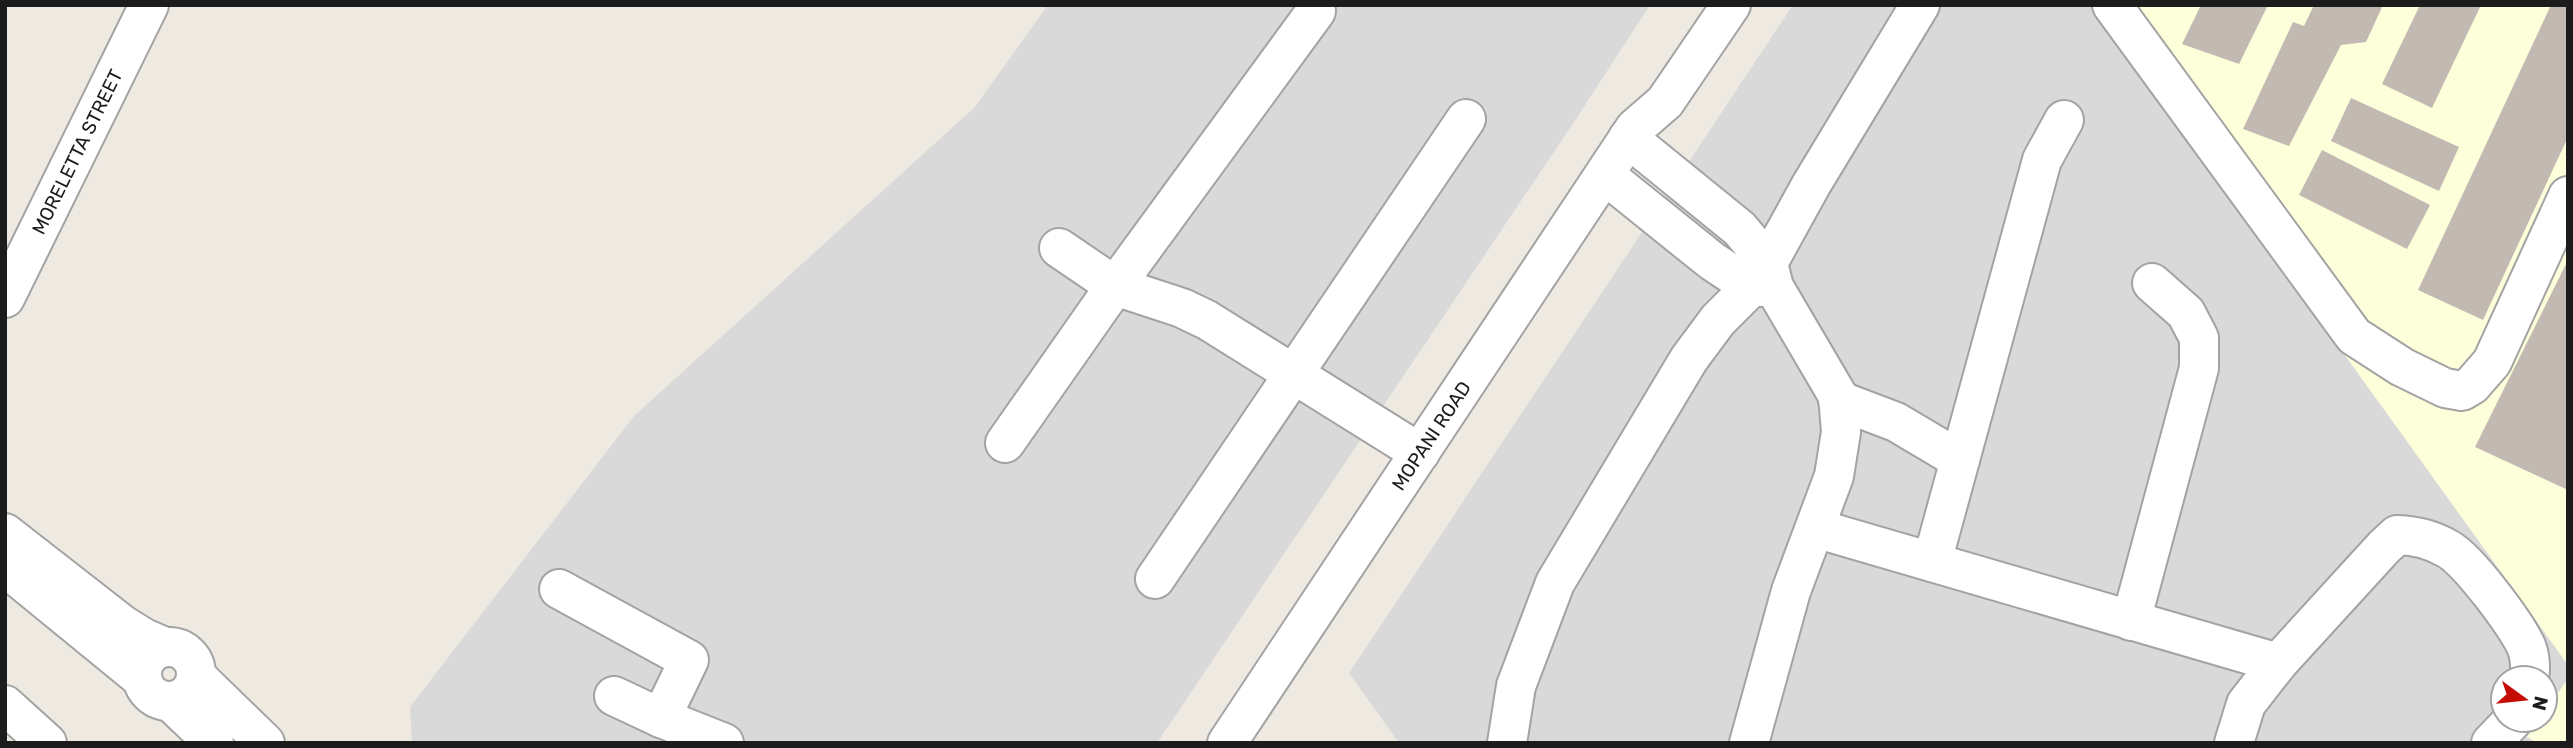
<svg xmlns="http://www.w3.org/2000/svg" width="2573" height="748" viewBox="0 0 2573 748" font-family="Rubik,sans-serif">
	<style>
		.residential { fill: #dad9d9 }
		.education { fill: #fdfeda }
		.building { fill: #c2bab2 }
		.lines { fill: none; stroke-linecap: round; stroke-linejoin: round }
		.minor-casing { stroke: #a3a3a3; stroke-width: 42 }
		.minor { stroke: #fff; stroke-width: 38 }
		.labels { text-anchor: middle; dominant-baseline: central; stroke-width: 5; stroke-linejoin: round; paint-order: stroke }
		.street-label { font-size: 19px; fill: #1c1c1c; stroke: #fff }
	</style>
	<rect width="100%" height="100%" fill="#eeeae2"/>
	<g class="residential">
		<polygon points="1048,5 1650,5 1574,122 1157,743 412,743 410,707 634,416 974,108"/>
		<polygon points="1793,5 2093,5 2568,665 2568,679 2545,711 2545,678 2503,678 2503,720 2539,720 2527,737 2537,743 1399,743 1349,673"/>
	</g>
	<g class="education">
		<polygon points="2093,5 2568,5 2568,665"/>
		<polygon points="2568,679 2568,743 2537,743 2527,737 2539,720 2545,720 2545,711"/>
	</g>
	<g class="building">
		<polygon points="2201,5 2268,5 2239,64 2182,44"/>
		<polygon points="2314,5 2383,5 2366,42 2341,45 2289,146 2243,129 2293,22 2304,26"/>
		<polygon points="2420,5 2481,5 2432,108 2382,84"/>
		<polygon points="2551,5 2568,5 2568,137 2483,320 2418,290"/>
		<polygon points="2351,98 2459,147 2439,191 2331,141"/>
		<polygon points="2322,150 2430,205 2407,249 2299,195"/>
		<polygon points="2568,260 2568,490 2475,447"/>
	</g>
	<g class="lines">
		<g class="minor-casing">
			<g id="minor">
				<polyline points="2112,5 2354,336 2402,367 2445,388 2462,391 2472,385 2492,362 2568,196"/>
				<polyline points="1628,138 1740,229 1768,263 1774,287 1838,396 1841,432 1834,476 1791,591 1749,743"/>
				<polyline points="1605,175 1712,261 1751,287 1774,287"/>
				<polyline points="1059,248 1115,286 1182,308 1207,320 1420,453"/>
				<polyline points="1768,263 1811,185 1920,5"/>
				<path id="s1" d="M5,298l144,-293"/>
				<polyline points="1838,400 1896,422 1960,460"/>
				<polyline points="1005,443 1115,286 1316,11"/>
				<polyline points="1815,528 2278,663"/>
				<polyline points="5,533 123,625 144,638 165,647"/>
				<polyline points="1932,562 2042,160 2064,120"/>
				<polyline points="15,575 141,678"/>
				<polyline points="1155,579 1466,119"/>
				<polyline points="559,589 689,660 661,718"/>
				<polyline points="2131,621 2199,368 2199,338 2186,313 2152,283"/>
				<circle cx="169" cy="674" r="27"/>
				<polyline points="196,676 265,743"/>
				<polyline points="614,696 661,718 724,743"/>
				<polyline points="171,702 214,743"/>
				<polyline points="5,705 47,743"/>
				<path id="s2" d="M1227,743l408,-615 30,-26 66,-97"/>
				<polyline points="1507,743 1516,686 1555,583 1689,359 1718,320 1751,287"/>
				<path d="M2234,743l12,-39 32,-41 106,-116 13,-12c19,1 34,4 51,14 21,12 67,74 78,97 4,9 5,22 3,32"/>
				<polyline points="2491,743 2513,720"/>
			</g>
		</g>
		<use href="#minor" class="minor"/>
	</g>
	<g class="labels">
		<g class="street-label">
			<text stroke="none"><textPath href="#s1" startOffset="163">MORELETTA STREET</textPath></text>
			<text stroke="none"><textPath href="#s2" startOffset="369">MOPANI ROAD</textPath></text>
		</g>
	</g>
	<rect width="2573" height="748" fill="none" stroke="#1c1c1c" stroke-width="14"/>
	<g transform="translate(2524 699) rotate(105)"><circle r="33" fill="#ffffff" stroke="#a4a4a4" stroke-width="2"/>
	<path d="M0-5L12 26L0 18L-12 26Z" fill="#c60d03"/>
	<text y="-10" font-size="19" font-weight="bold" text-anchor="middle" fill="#1c1c1c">N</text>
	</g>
</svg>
